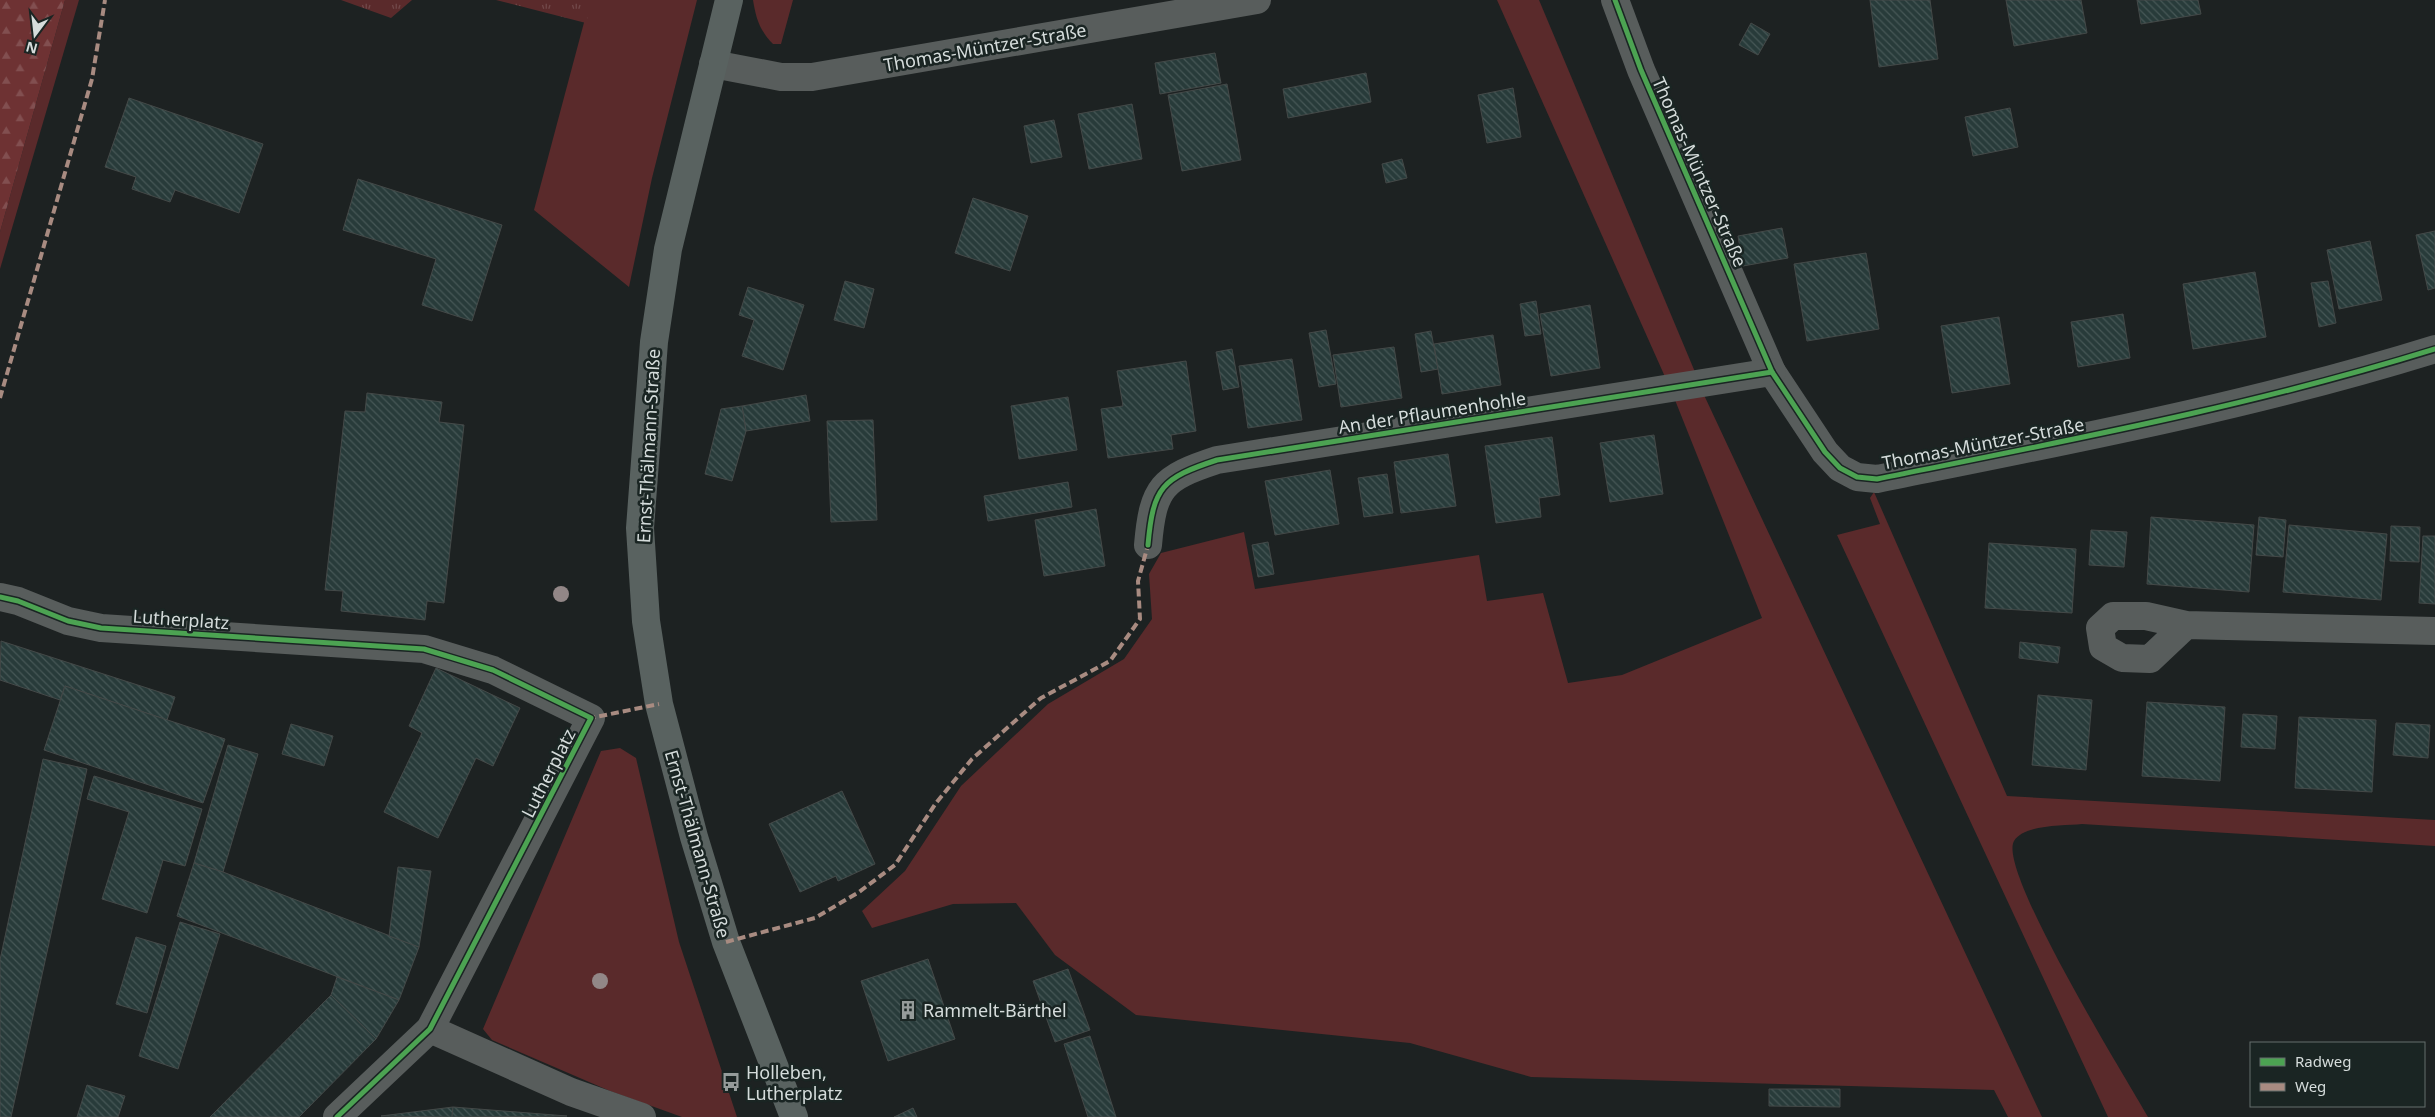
<svg xmlns="http://www.w3.org/2000/svg" width="2435" height="1117" viewBox="0 0 2435 1117" font-family="'Noto Sans',sans-serif">
	<style>
		.grass { fill: #5a2a2b }
		.forest { fill: url(#forest-firs) }
		.park { fill: url(#park-tufts) }
		.building { fill: url(#building-back-hatch); stroke: #444948 }
		.lines { fill: none; stroke-linecap: round; stroke-linejoin: round }
		.minor { stroke: #585d5c; stroke-width: 28 }
		.secondary { stroke: #596260; stroke-width: 28 }
		.quiet { stroke: #a88b81; stroke-width: 4; stroke-dasharray: 8 4; stroke-linecap: butt }
		.cycleway-casing { stroke: #1a2523; stroke-width: 8 }
		.cycleway { stroke: #4ca352; stroke-width: 5 }
		.tree { fill: #928787 }
		.labels { text-anchor: middle; dominant-baseline: central; stroke-width: 5; stroke-linejoin: round; paint-order: stroke }
		.street-label { font-size: 18px; fill: #d5dcdb; stroke: #1a2523 }
		.poi-label { font-size: 18px; fill: #d5dcdb; stroke: #1a2523; text-anchor: start }
	</style>
	<defs>
		<pattern id="forest-firs" width="22" height="20" patternUnits="userSpaceOnUse" patternTransform="scale(1.25)"><rect width="22" height="20" fill="#6e3233"/><path d="M5 1l3.5 6h-7zM16 11l3.5 6h-7z" fill="#824f50"/></pattern>
		<pattern id="park-tufts" width="24" height="20" patternUnits="userSpaceOnUse" patternTransform="scale(1.25)"><rect width="24" height="20" fill="#5a2a2b"/><path d="M3 7l-1-3M5 7V3M7 7l1-3M15 17l-1-3M17 17v-4M19 17l1-3" fill="none" stroke="#714849"/></pattern>
		<pattern id="building-back-hatch" width="6" height="6" patternUnits="userSpaceOnUse" patternTransform="scale(1.25)"><rect width="6" height="6" fill="#283b3a"/><path d="M-1 5l2 2M0 0l6 6M5-1l2 2" fill="none" stroke="#465756"/></pattern>
	</defs>
	<rect width="100%" height="100%" fill="#1d2222"/>
	<g class="grass">
		<polygon points="65,0 79,0 0,269 0,232"/>
		<polygon points="590,0 697,0 652,178 629,287 534,210"/>
		<path d="M753,0h40l-12,44h-8c-13,-13 -17,-25 -20,-44z"/>
		<polygon points="1497,0 1539,0 1695,372 1666,379"/>
		<polygon points="1704,395 2042,1117 2008,1117 1994,1090 1531,1077 1410,1043 1136,1015 1055,955 1016,903 953,904 872,928 862,911 905,871 961,786 1048,704 1124,659 1152,619 1149,574 1161,553 1244,532 1255,589 1479,555 1487,601 1543,593 1568,683 1622,675 1762,618 1675,400"/>
		<path d="M1874,492l133,304 428,24v26l-353,-22c-18,2 -58,0 -68,17 -17,29 113,239 134,276h-40l-271,-582 43,-11 -10,-26z"/>
		<polygon points="620,748 636,758 679,942 737,1117 682,1117 610,1091 492,1040 483,1029 601,751"/>
	</g>
	<polygon class="forest" points="0,0 65,0 0,232"/>
	<g class="park">
		<polygon points="341,0 412,0 391,18"/>
		<polygon points="496,0 592,0 586,23"/>
	</g>
	<g class="building">
		<polygon points="1870,0 1930,0 1938,59 1879,67"/>
		<polygon points="2006,0 2081,0 2087,33 2014,46"/>
		<polygon points="2137,0 2198,0 2201,14 2141,24"/>
		<polygon points="1751,23 1770,34 1758,55 1739,45"/>
		<polygon points="1215,53 1221,83 1160,94 1155,63"/>
		<polygon points="1366,73 1371,102 1288,118 1283,89"/>
		<polygon points="1227,84 1241,160 1182,171 1168,95"/>
		<polygon points="1513,88 1521,137 1487,143 1478,95"/>
		<polygon points="129,98 263,144 239,213 175,190 170,202 132,189 136,177 105,167"/>
		<polygon points="1132,104 1142,159 1089,169 1078,114"/>
		<polygon points="2010,108 2018,147 1973,156 1965,117"/>
		<polygon points="1054,120 1062,157 1031,163 1024,126"/>
		<polygon points="1402,159 1407,178 1386,183 1382,164"/>
		<polygon points="358,179 502,225 472,321 422,305 436,259 343,230"/>
		<polygon points="973,198 1028,216 1010,271 955,253"/>
		<polygon points="1782,228 1788,258 1743,266 1738,236"/>
		<polygon points="2435,231 2435,288 2428,290 2416,235"/>
		<polygon points="2370,241 2382,300 2339,309 2327,250"/>
		<polygon points="1866,253 1879,329 1807,341 1794,264"/>
		<polygon points="2255,272 2266,337 2193,349 2183,284"/>
		<polygon points="845,281 874,289 864,328 834,320"/>
		<polygon points="2328,281 2336,323 2319,327 2311,283"/>
		<polygon points="748,287 804,305 783,370 742,356 754,320 739,315"/>
		<polygon points="1536,301 1541,334 1525,336 1520,304"/>
		<polygon points="1590,305 1600,368 1551,376 1540,314"/>
		<polygon points="2123,314 2130,358 2078,367 2071,322"/>
		<polygon points="1999,317 2010,384 1952,393 1941,326"/>
		<polygon points="1326,330 1336,384 1319,387 1309,333"/>
		<polygon points="1431,331 1438,369 1421,372 1415,334"/>
		<polygon points="1493,335 1501,385 1442,394 1434,344"/>
		<polygon points="1394,347 1402,398 1341,407 1333,355"/>
		<polygon points="1232,349 1239,387 1223,390 1216,352"/>
		<polygon points="1292,359 1302,420 1248,428 1239,366"/>
		<polygon points="1186,361 1196,431 1171,435 1173,449 1108,458 1101,409 1123,406 1117,371"/>
		<polygon points="367,393 442,402 439,422 464,425 444,603 427,601 425,620 341,611 343,591 325,590 345,411 365,412"/>
		<polygon points="806,395 810,421 746,431 742,406"/>
		<polygon points="1068,397 1077,450 1019,459 1011,406"/>
		<polygon points="742,406 746,431 732,481 705,474 721,409"/>
		<polygon points="873,420 877,520 831,522 827,421"/>
		<polygon points="1654,435 1663,494 1610,502 1600,443"/>
		<polygon points="1552,437 1560,495 1539,498 1541,517 1496,523 1485,446"/>
		<polygon points="1448,454 1456,506 1401,513 1394,462"/>
		<polygon points="1330,470 1339,524 1275,535 1265,481"/>
		<polygon points="1387,474 1393,513 1364,517 1358,478"/>
		<polygon points="1068,482 1072,507 988,521 984,496"/>
		<polygon points="1096,509 1105,566 1044,576 1035,520"/>
		<polygon points="2151,517 2254,525 2249,592 2147,584"/>
		<polygon points="2259,517 2286,520 2283,557 2256,555"/>
		<polygon points="2289,525 2387,534 2381,600 2283,592"/>
		<polygon points="2391,526 2420,527 2419,562 2390,561"/>
		<polygon points="2091,530 2127,532 2124,567 2089,565"/>
		<polygon points="2423,536 2435,536 2435,604 2419,603"/>
		<polygon points="1268,542 1274,574 1258,577 1252,545"/>
		<polygon points="1989,543 2076,549 2072,613 1985,608"/>
		<polygon points="1,641 175,697 167,720 65,686 60,700 0,680"/>
		<polygon points="2020,642 2060,647 2058,663 2019,658"/>
		<polygon points="436,668 520,708 493,766 476,758 438,838 384,812 422,733 409,726"/>
		<polygon points="65,686 225,739 203,803 44,750"/>
		<polygon points="2038,695 2092,700 2086,770 2032,765"/>
		<polygon points="2147,702 2225,707 2220,781 2142,776"/>
		<polygon points="2243,714 2277,716 2275,749 2241,747"/>
		<polygon points="2299,717 2376,720 2372,792 2295,788"/>
		<polygon points="2396,723 2430,725 2428,758 2393,755"/>
		<polygon points="291,724 333,736 324,766 282,754"/>
		<polygon points="228,745 258,754 223,872 194,863"/>
		<polygon points="43,759 87,769 11,1117 0,1117 0,960"/>
		<polygon points="94,776 202,809 185,866 163,860 147,913 102,899 129,812 87,799"/>
		<polygon points="842,791 875,864 838,881 836,876 800,892 769,824"/>
		<polygon points="194,863 223,872 419,947 399,1000 177,916"/>
		<polygon points="398,867 431,871 419,947 389,936"/>
		<polygon points="180,922 220,934 178,1069 139,1056"/>
		<polygon points="136,937 166,946 147,1013 116,1004"/>
		<polygon points="928,959 955,1039 888,1061 861,981"/>
		<polygon points="1068,969 1090,1030 1055,1042 1033,981"/>
		<polygon points="337,977 399,1000 376,1039 331,995"/>
		<polygon points="331,995 376,1039 299,1117 210,1117"/>
		<polygon points="1090,1036 1116,1117 1088,1117 1064,1044"/>
		<polygon points="87,1085 125,1096 118,1117 77,1117"/>
		<polygon points="1769,1089 1840,1089 1840,1107 1769,1106"/>
		<polygon points="453,1107 452,1117 381,1116"/>
		<polygon points="453,1107 567,1116 452,1117"/>
		<polygon points="913,1108 917,1117 894,1117"/>
	</g>
	<g class="lines">
		<g class="minor">
			<path d="M1615,0l26,70 131,302 53,80 15,16 17,9 20,2c188,-38 375,-73 558,-130"/>
			<polyline points="713,64 781,77 812,77 1257,0"/>
			<path d="M1148,545c5,-58 14,-67 69,-85l555,-88"/>
			<polyline points="0,597 18,601 68,621 101,628 424,649 493,670 591,718 430,1029 337,1117"/>
			<polyline points="2186,625 2150,659 2122,658 2103,647 2100,628 2113,616 2146,616 2186,625 2435,631"/>
			<polyline points="430,1029 571,1092 642,1117"/>
		</g>
		<polyline class="secondary" points="729,0 668,249 654,342 640,528 646,621 659,704 694,837 726,942 794,1117"/>
		<g class="quiet">
			<polyline points="0,398 92,79 105,0"/>
			<polyline points="588,716 591,718 659,704"/>
			<polyline points="726,942 815,918 859,892 895,865 936,803 972,759 1041,698 1110,661 1140,619 1138,581 1148,545"/>
		</g>
		<g class="cycleway-casing">
			<g id="cycleway">
				<path d="M1615,0l26,70 131,302 53,80 15,16 17,9 20,2c188,-38 375,-73 558,-130"/>
				<path d="M1148,545c5,-58 14,-67 69,-85l555,-88"/>
				<polyline points="0,597 18,601 68,621 101,628 424,649 493,670 591,718 430,1029 337,1117"/>
			</g>
		</g>
		<use href="#cycleway" class="cycleway"/>
	</g>
	<g class="tree">
		<circle cx="561" cy="594" r="8"/>
		<circle cx="600" cy="981" r="8"/>
	</g>
	<defs>
		<g id="building-bare" transform="scale(1.5)"><path d="M-4-6H4V6H1V3H-1V6H-4ZM-2.5-4.3h1.7v1.8h-1.7ZM.8-4.3h1.7v1.8H.8ZM-2.5-1h1.7V.8h-1.7ZM.8-1h1.7V.8H.8Z" fill="#959b9a" stroke="#1a2523" stroke-width="2.5" paint-order="stroke"/></g>
		<g id="bus-bare" transform="scale(1.5)"><path d="M-5-6H5V4H4V6H2V4H-2V6H-4V4H-5ZM-3.5-4V0h7V-4ZM-3.5 1.2v1.5H-2V1.2ZM2 1.2v1.5H3.5V1.2Z" fill="#959b9a" stroke="#1a2523" stroke-width="2.5" paint-order="stroke"/></g>
	</defs>
	<g fill-rule="evenodd">
		<use href="#building-bare" x="908" y="1010"/>
		<use href="#bus-bare" x="731" y="1082"/>
	</g>
	<g class="labels">
		<g class="street-label">
			<text transform="translate(985 47) rotate(-10)">Thomas-Müntzer-Straße</text>
			<text transform="translate(1700 172) rotate(66)">Thomas-Müntzer-Straße</text>
			<text transform="translate(1432 412) rotate(-9)">An der Pflaumenhohle</text>
			<text transform="translate(1983 443) rotate(-11)">Thomas-Müntzer-Straße</text>
			<text transform="translate(648 446) rotate(-87)">Ernst-Thälmann-Straße</text>
			<text transform="translate(181 619) rotate(4)">Lutherplatz</text>
			<text transform="translate(548 773) rotate(-63)">Lutherplatz</text>
			<text transform="translate(698 844) rotate(74)">Ernst-Thälmann-Straße</text>
		</g>
		<g class="poi-label">
			<text x="923" y="1010">Rammelt-Bärthel</text>
			<text x="746" y="1072">Holleben,<tspan x="746" dy="21">Lutherplatz</tspan></text>
		</g>
	</g>
	<rect x="2250" y="1042" width="175" height="65" fill="#1a2523" stroke="#656e6d"/>
	<rect x="2260" y="1058" width="25" height="8" fill="#4ca352" stroke="#656e6d"/>
	<text x="2295" y="1067" font-size="15" fill="#d5dcdb">Radweg</text>
	<rect x="2260" y="1083" width="25" height="8" fill="#a88b81" stroke="#656e6d"/>
	<text x="2295" y="1092" font-size="15" fill="#d5dcdb">Weg</text>
	<g transform="translate(35 35) rotate(195)" stroke="#1a2523" stroke-width="4" paint-order="stroke">
	<path d="M0-4L9 19L0 12L-9 19Z" fill="#d5dcdb"/>
	<text y="-8" font-size="14" font-weight="bold" text-anchor="middle" fill="#d5dcdb">N</text>
	</g>
</svg>
